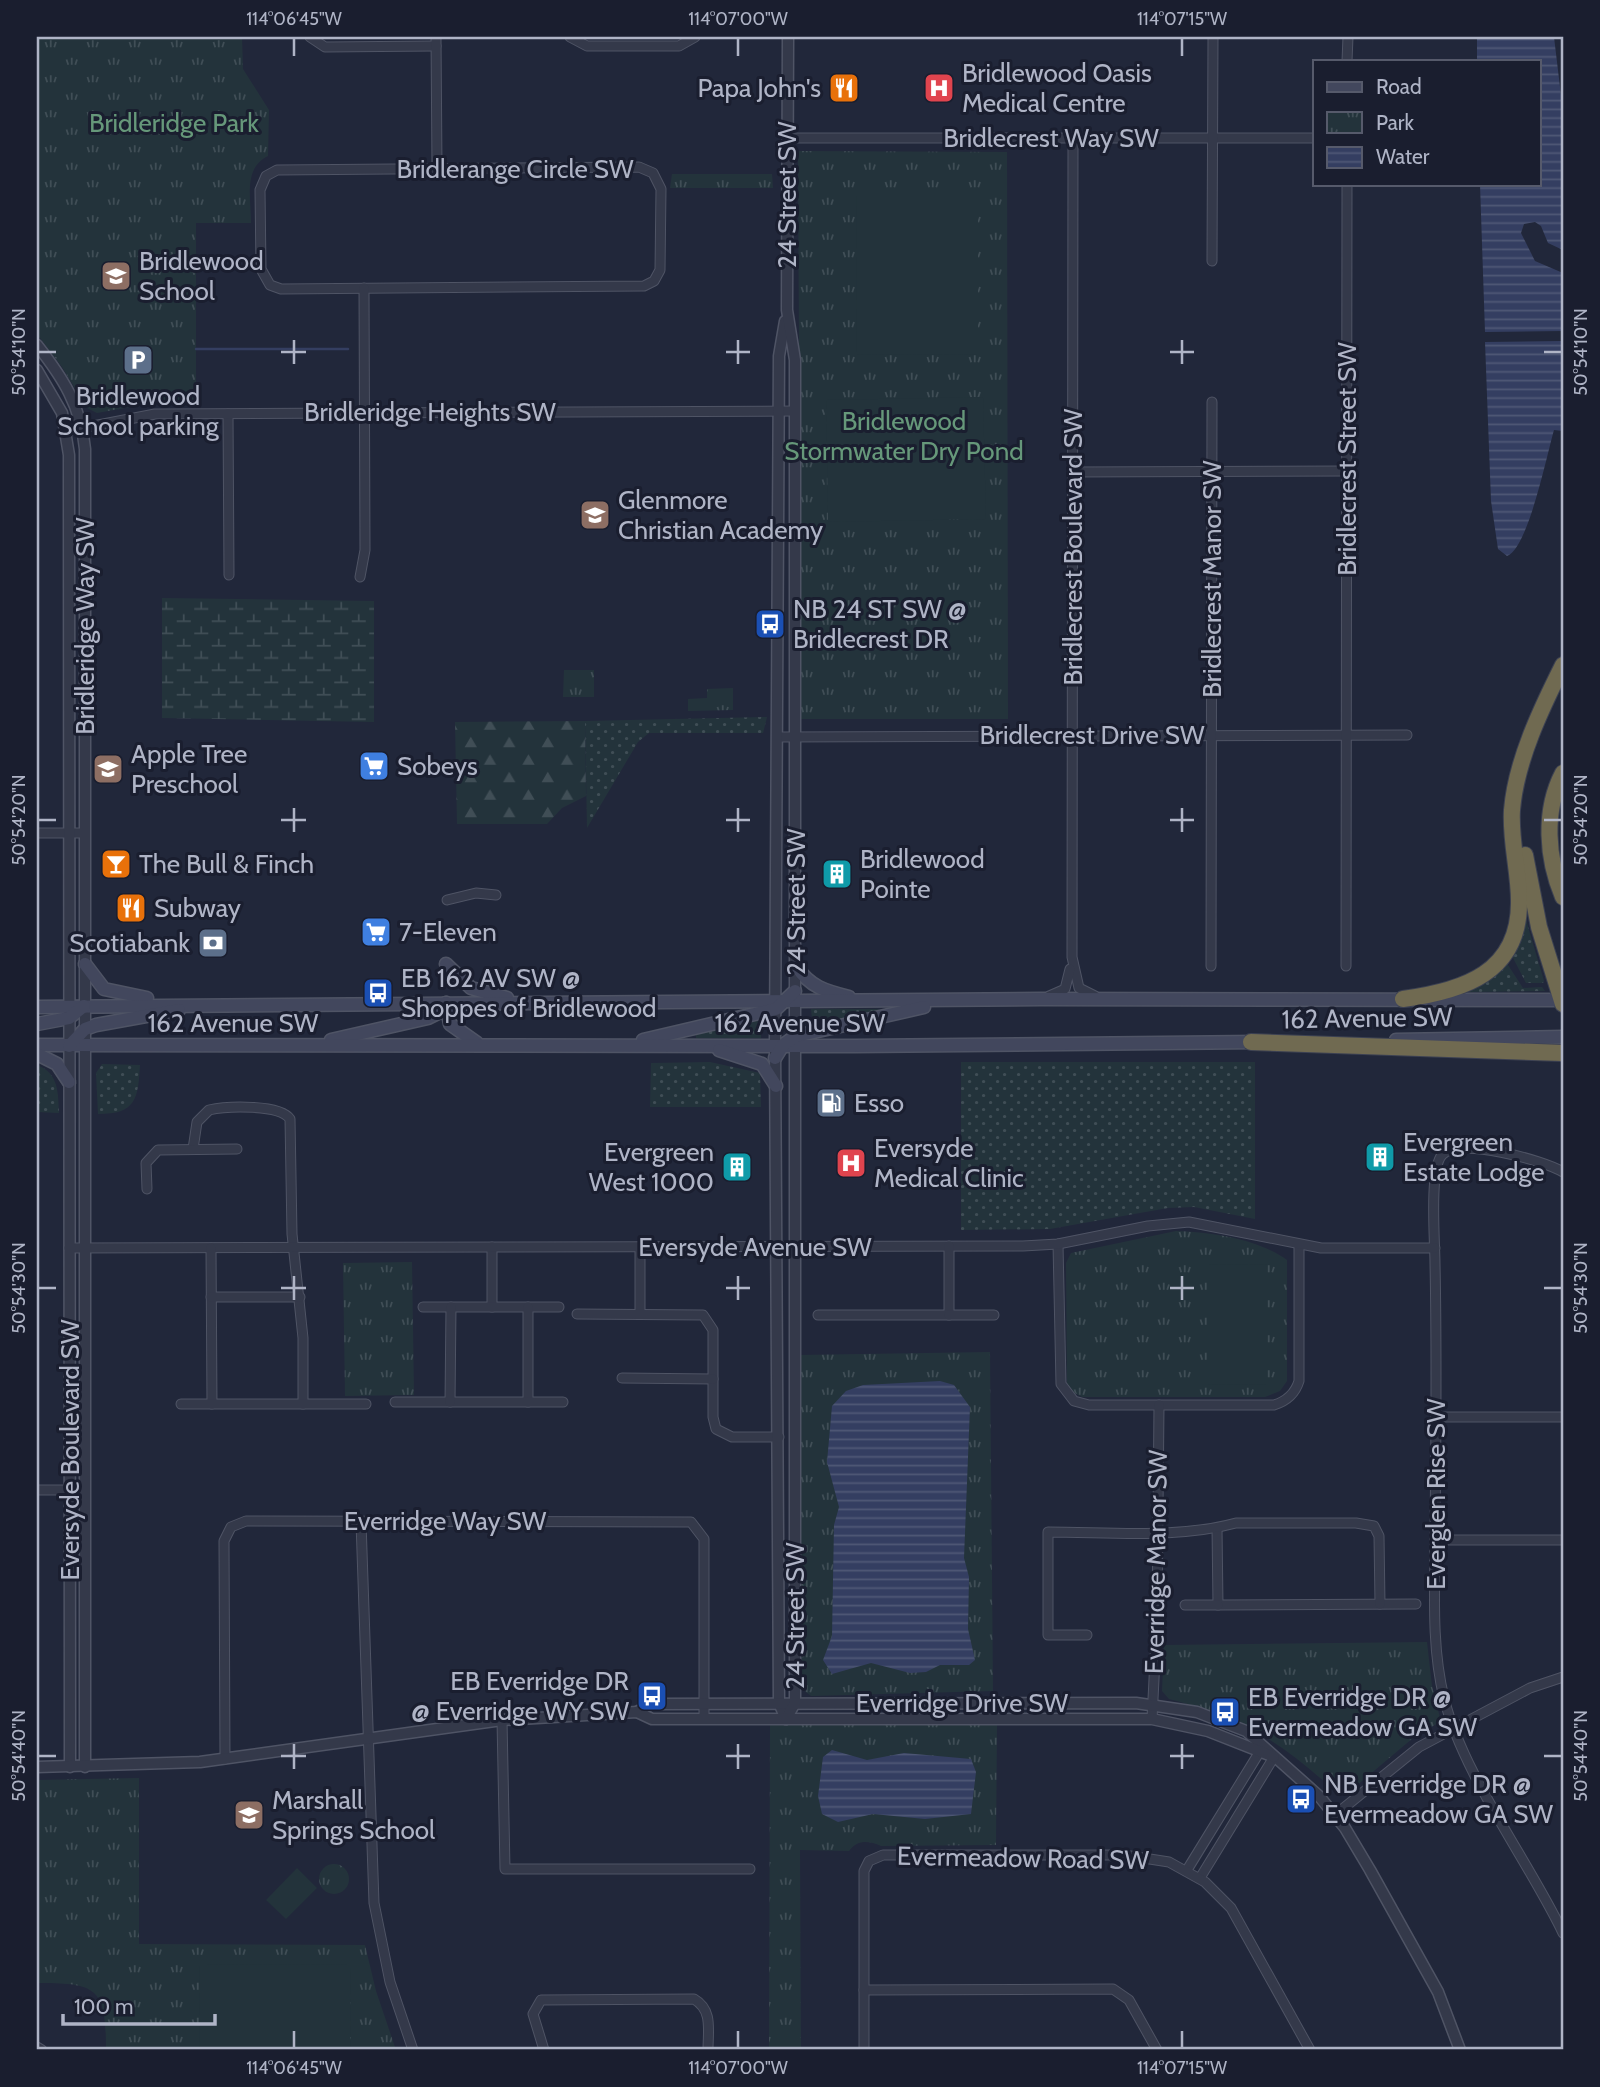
<svg xmlns="http://www.w3.org/2000/svg" width="1600" height="2087" viewBox="0 0 1600 2087" font-family="Cabin,sans-serif">
	<style>
		.grass { fill: url(#grass-dots) }
		.forest { fill: url(#forest-firs) }
		.wetland { fill: url(#wetland-marsh) }
		.park { fill: url(#park-tufts) }
		.garden { fill: #23333b }
		.water { fill: url(#water-rules) }
		.lines { fill: none; stroke-linecap: round; stroke-linejoin: round }
		.stream { stroke: #343e61; stroke-width: 2.5 }
		.minor-casing { stroke: #4f5465; stroke-width: 11 }
		.tertiary-casing { stroke: #4f5465; stroke-width: 13 }
		.secondary-casing { stroke: #4f5465; stroke-width: 15 }
		.motorway-casing { stroke: #3c4152; stroke-width: 18 }
		.minor { stroke: #34394a; stroke-width: 9 }
		.tertiary { stroke: #34394a; stroke-width: 10 }
		.secondary { stroke: #42475d; stroke-width: 12 }
		.motorway { stroke: #706a51; stroke-width: 16 }
		.ticks { fill: none; stroke: #afb4c6; stroke-width: 2.5 }
		.labels { text-anchor: middle; dominant-baseline: central; stroke-width: 6; stroke-linejoin: round; paint-order: stroke }
		.poi-label { font-size: 26px; fill: #afb4c6; stroke: #1a1e2f; text-anchor: start }
		.park-label { font-size: 26px; fill: #66987a; stroke: #1a1e2f }
		.street-label { font-size: 26px; fill: #afb4c6; stroke: #1a1e2f }
		.neatline { fill: none; stroke: #afb4c6; stroke-width: 2.5 }
		.ticks-label { font-size: 18px; text-anchor: middle; fill: #afb4c6 }
	</style>
	<defs>
		<pattern id="grass-dots" width="8" height="8" patternUnits="userSpaceOnUse" patternTransform="scale(1.75)"><rect width="8" height="8" fill="#23333b"/><path d="M2 2h.1M6 6h.1" fill="none" stroke="#404e56" stroke-width="1.8" stroke-linecap="round"/></pattern>
		<pattern id="forest-firs" width="22" height="20" patternUnits="userSpaceOnUse" patternTransform="scale(1.75)"><rect width="22" height="20" fill="#23333b"/><path d="M5 1l3.5 6h-7zM16 11l3.5 6h-7z" fill="#404e56"/></pattern>
		<pattern id="wetland-marsh" width="20" height="14" patternUnits="userSpaceOnUse" patternTransform="scale(1.75)"><rect width="20" height="14" fill="#23333b"/><path d="M1 5h8M5 5V1M11 12h8M15 12V8" fill="none" stroke="#404e56"/></pattern>
		<pattern id="park-tufts" width="24" height="20" patternUnits="userSpaceOnUse" patternTransform="scale(1.75)"><rect width="24" height="20" fill="#23333b"/><path d="M3 7l-1-3M5 7V3M7 7l1-3M15 17l-1-3M17 17v-4M19 17l1-3" fill="none" stroke="#404e56"/></pattern>
		<pattern id="water-rules" width="6" height="5" patternUnits="userSpaceOnUse" patternTransform="scale(1.75)"><rect width="6" height="5" fill="#343e61"/><path d="M0 2.5h6" fill="none" stroke="#4f5876"/></pattern>
	</defs>
	<rect width="100%" height="100%" fill="#21273a"/>
	<g class="grass">
		<polygon points="767,717 763,733 649,733 638,742 587,828 585,721"/>
		<polygon points="1526,920 1544,981 1543,983 1526,983 1511,954"/>
		<polygon points="1506,962 1523,988 1542,987 1545,991 1469,992"/>
		<polygon points="811,1009 881,1009 813,1027"/>
		<polygon points="761,1019 761,1038 696,1038 696,1034"/>
		<polygon points="710,1062 760,1073 761,1107 650,1107 651,1063"/>
		<polygon points="961,1062 1255,1062 1255,1219 1194,1207 1168,1208 1050,1229 961,1230"/>
		<path d="M102,1064l38,1c-2,34 -4,49 -42,49l-2,-41z"/>
		<path d="M37,1065c22,8 21,28 22,48l-22,-1z"/>
	</g>
	<polygon class="forest" points="585,721 586,796 562,808 547,824 457,824 455,722"/>
	<polygon class="wetland" points="162,598 374,601 374,722 162,718"/>
	<g class="park">
		<path d="M37,37h205l1,32 26,41 -1,46c-25,12 -17,42 -17,67h-55v178l-38,1 -61,11 -10,-5 -25,-41 -25,-33z"/>
		<polygon points="798,151 1007,152 1008,719 801,719"/>
		<polygon points="672,174 772,174 773,188 670,188"/>
		<polygon points="564,670 594,670 594,697 563,697"/>
		<polygon points="733,688 733,710 688,711 688,699 707,698 707,689"/>
		<path d="M1176,1231c35,1 82,8 111,29v121l-7,10 -15,6h-183l-15,-8 -1,-126 5,-10z"/>
		<polygon points="412,1262 414,1395 345,1396 343,1263"/>
		<polygon points="990,1352 993,1691 811,1696 801,1688 799,1682 799,1355"/>
		<path d="M1427,1642l5,44 8,32 -2,5 -25,15 -64,54h-13c-56,-51 -93,-74 -167,-93l-7,-8 2,-46z"/>
		<path d="M770,1725h227l-1,120 -115,1c-12,-5 -23,-7 -32,5l-49,-1 1,200h-32z"/>
		<path d="M139,1778v166l226,1 11,46 20,59h-290c0,-62 -8,-67 -69,-67v-203z"/>
		<circle cx="334" cy="1879" r="15"/>
	</g>
	<g class="garden">
		<polygon points="856,191 978,191 978,354 857,355"/>
		<polygon points="983,397 986,519 828,522 826,400"/>
		<polygon points="1267,1264 1267,1384 1208,1385 1208,1265"/>
		<polygon points="297,1868 317,1888 286,1919 266,1900"/>
		<polygon points="200,1964 351,1965 350,2050 199,2050"/>
	</g>
	<g class="water">
		<polygon points="1477,37 1554,37 1563,112 1563,250 1548,243 1541,226 1535,222 1524,224 1521,233 1535,261 1563,273 1563,331 1485,332 1480,184 1539,184 1539,61 1477,61"/>
		<path d="M1563,341v90l-9,-1c-7,24 -26,119 -47,126l-9,-7 -7,-48 -6,-159z"/>
		<polygon points="940,1381 954,1385 970,1407 964,1558 969,1577 968,1629 975,1660 969,1665 940,1665 926,1672 910,1673 871,1663 832,1674 823,1660 832,1636 834,1525 839,1507 827,1462 832,1406 846,1391 863,1385"/>
		<polygon points="832,1750 867,1760 904,1753 971,1759 976,1772 971,1814 925,1819 873,1814 838,1822 822,1814 818,1796 823,1757"/>
	</g>
	<g class="lines">
		<polyline class="stream" points="196,349 348,349"/>
		<g class="minor-casing">
			<g id="minor">
				<polyline points="310,37 325,47 436,46"/>
				<polyline points="436,37 437,168"/>
				<polyline points="570,37 587,46 679,46 695,37"/>
				<polyline points="1347,61 1348,37"/>
				<polyline points="787,138 1315,138"/>
				<polyline points="1073,138 1072,957 1079,988 1095,996"/>
				<polygon points="639,167 653,173 661,189 660,270 654,281 644,286 281,289 270,285 261,269 260,190 266,176 277,170"/>
				<polyline points="1212,261 1213,37"/>
				<polyline points="228,414 229,575"/>
				<polyline points="67,431 155,414 795,411"/>
				<polyline points="1073,472 1347,471"/>
				<polyline points="360,577 365,550 364,288"/>
				<polyline points="778,737 1407,735"/>
				<polyline points="37,833 85,833"/>
				<polyline points="447,900 476,893 496,895"/>
				<polyline points="1211,966 1212,402"/>
				<polyline points="1346,966 1347,184"/>
				<polyline points="1049,996 1065,989 1070,969"/>
				<path d="M193,1149l4,-27 12,-12c18,-4 71,-6 81,9l2,115 11,104v66"/>
				<path d="M1563,1172c-20,-12 -104,-35 -121,-17 -13,14 -7,88 -7,109 2,90 1,180 0,270 0,54 -4,111 9,164 19,77 84,162 119,235"/>
				<polyline points="147,1189 146,1163 158,1150 237,1149"/>
				<path d="M1058,1244l3,140 13,17 15,4h185c13,-4 21,-11 25,-24v-136"/>
				<polyline points="492,1247 492,1307"/>
				<polyline points="640,1247 640,1314"/>
				<polyline points="69,1248 1023,1246 1058,1244 1148,1226 1189,1222 1321,1248 1435,1248"/>
				<polyline points="211,1248 212,1404"/>
				<polyline points="211,1297 300,1297"/>
				<polyline points="423,1307 559,1307"/>
				<polyline points="528,1307 528,1402"/>
				<polyline points="577,1314 703,1315 713,1330 713,1417 716,1429 732,1437 779,1437"/>
				<polyline points="818,1315 949,1315 949,1246"/>
				<polyline points="949,1315 994,1315"/>
				<polyline points="622,1378 713,1379"/>
				<polyline points="395,1402 563,1402"/>
				<polyline points="450,1402 451,1307"/>
				<polyline points="181,1404 366,1404"/>
				<polyline points="1436,1417 1563,1417"/>
				<polyline points="37,1490 85,1490"/>
				<polyline points="361,1522 374,1903 390,1982 413,2050"/>
				<polyline points="1217,1528 1218,1605 1416,1604"/>
				<polyline points="1435,1540 1563,1540"/>
				<polyline points="1185,1605 1218,1605"/>
				<path d="M1087,1635h-39v-103c61,0 129,7 188,-9h120l18,3 5,10 1,68"/>
				<polyline points="1152,1719 1157,1619 1159,1405"/>
				<polyline points="502,1720 505,1869 750,1869"/>
				<polyline points="225,1759 224,1541 231,1527 246,1521 691,1522 704,1539 704,1719"/>
				<polyline points="1335,1815 1419,1747 1530,1688 1563,1677"/>
				<polyline points="1187,1870 1262,1748"/>
				<polyline points="1200,1878 1274,1757"/>
				<polyline points="864,1990 1113,1989 1129,2000 1157,2050"/>
				<polyline points="37,2047 42,2050"/>
				<path d="M544,2050l-11,-36 8,-14 153,-1c19,11 14,31 14,51"/>
				<polyline points="864,2050 864,1871 869,1861 883,1855 1124,1855 1169,1862 1205,1882 1231,1908 1310,2050"/>
			</g>
		</g>
		<g class="tertiary-casing">
			<g id="tertiary">
				<polyline points="785,321 779,356 775,1045 779,1703 786,1719"/>
				<path d="M37,345c26,33 44,61 48,104v1318"/>
				<polyline points="37,370 62,413 69,455 70,1767"/>
				<polyline points="637,1712 651,1704 1136,1703 1197,1712 1246,1731 1319,1796 1345,1828 1370,1870 1438,1992 1460,2050"/>
				<polyline points="786,1719 795,1703 795,360 787,310 788,37"/>
				<polyline points="37,1767 200,1762 502,1720 637,1712 652,1719 1152,1719 1208,1731 1274,1757"/>
			</g>
		</g>
		<g class="secondary-casing">
			<g id="secondary">
				<polyline points="85,964 104,989 147,998"/>
				<polyline points="446,964 471,988 507,998"/>
				<path d="M796,966c14,21 29,25 53,31"/>
				<polyline points="446,1003 450,1024 477,1043"/>
				<polyline points="37,1007 1041,999 1563,1000"/>
				<polyline points="37,1024 69,1018 84,1006"/>
				<polyline points="331,1040 428,1018 440,1012 446,1003"/>
				<polyline points="643,1040 776,1009 795,991"/>
				<polyline points="1396,1040 1563,1037"/>
				<polyline points="37,1045 855,1046 1258,1042"/>
				<polyline points="69,1046 85,1029 96,1025 179,1010"/>
				<polyline points="719,1050 762,1064 776,1086"/>
				<polyline points="37,1054 57,1064 69,1082"/>
				<polyline points="775,1058 783,1045 796,1036 924,1007"/>
			</g>
		</g>
		<g class="motorway-casing">
			<g id="motorway">
				<path d="M1563,773c-20,38 -16,86 0,124"/>
				<polyline points="1525,855 1539,927 1563,1004"/>
				<path d="M1403,999c60,-8 117,-26 116,-98 0,-30 -9,-61 -7,-91 4,-49 29,-101 51,-145"/>
				<polyline points="1251,1042 1563,1053"/>
			</g>
		</g>
		<use href="#minor" class="minor"/>
		<use href="#tertiary" class="tertiary"/>
		<use href="#secondary" class="secondary"/>
		<use href="#motorway" class="motorway"/>
	</g>
	<path class="ticks" d="M294,38v18M738,38v18M1182,38v18M294,340v24M738,340v24M1182,340v24M38,352h18M281,352h25M726,352h24M1170,352h24M1544,352h18M294,808v24M738,808v24M1182,808v24M38,820h18M281,820h25M726,820h24M1170,820h24M1544,820h18M294,1276v24M738,1276v24M1182,1276v24M38,1288h18M281,1288h25M726,1288h24M1170,1288h24M1544,1288h18M294,1744v25M738,1744v25M1182,1744v25M38,1756h18M281,1756h25M726,1756h24M1170,1756h24M1544,1756h18M294,2031v17M738,2031v17M1182,2031v17"/>
	<defs>
		<g id="restaurant-square" transform="scale(1.575)"><rect x="-9" y="-9" width="18" height="18" rx="4" fill="#e8710a" stroke="#1a1e2f"/><path d="M-5-6h1v4h1v-4h1v4h1v-4h1v5L-1.5 .5V6h-2V.5L-5-1ZM5-6V6H3V1.5H1.5Q1.5-4 5-6Z" fill="#fff"/></g>
		<g id="hospital-square" transform="scale(1.575)"><rect x="-9" y="-9" width="18" height="18" rx="4" fill="#e0444e" stroke="#1a1e2f"/><path d="M-5-5h3v3.5h4V-5h3V5h-3V1.5h-4V5h-3Z" fill="#fff"/></g>
		<g id="school-square" transform="scale(1.575)"><rect x="-9" y="-9" width="18" height="18" rx="4" fill="#8d6e63" stroke="#1a1e2f"/><path d="M0-5L7-2L0 1L-7-2ZM-4 1L0 2.5L4 1V4Q0 6-4 4Z" fill="#fff"/></g>
		<g id="parking-square" transform="scale(1.575)"><rect x="-9" y="-9" width="18" height="18" rx="4" fill="#5c6f8a" stroke="#1a1e2f"/><path d="M-3.5-5.5H1a3.5 3.5 0 0 1 0 7H-1V5.5H-3.5ZM-1-3.4V-.6H.8a1.4 1.4 0 0 0 0-2.8Z" fill="#fff"/></g>
		<g id="bus-square" transform="scale(1.575)"><rect x="-9" y="-9" width="18" height="18" rx="4" fill="#1a4fb4" stroke="#1a1e2f"/><path d="M-5-6H5V4H4V6H2V4H-2V6H-4V4H-5ZM-3.5-4V0h7V-4ZM-3.5 1.2v1.5H-2V1.2ZM2 1.2v1.5H3.5V1.2Z" fill="#fff"/></g>
		<g id="supermarket-square" transform="scale(1.575)"><rect x="-9" y="-9" width="18" height="18" rx="4" fill="#3f7fe0" stroke="#1a1e2f"/><path d="M-6-5.5h2.5l.6 2H6L4.5 2H-2.5L-4.4-4H-6ZM-1.5 3.2a1.3 1.3 0 1 0 .1 0ZM3 3.2a1.3 1.3 0 1 0 .1 0Z" fill="#fff"/></g>
		<g id="bar-square" transform="scale(1.575)"><rect x="-9" y="-9" width="18" height="18" rx="4" fill="#e8710a" stroke="#1a1e2f"/><path d="M-6-5H6L.8 .8V4.5H3.5V6h-7V4.5H-.8V.8Z" fill="#fff"/></g>
		<g id="building-square" transform="scale(1.575)"><rect x="-9" y="-9" width="18" height="18" rx="4" fill="#0f9aa8" stroke="#1a1e2f"/><path d="M-4-6H4V6H1V3H-1V6H-4ZM-2.5-4.3h1.7v1.8h-1.7ZM.8-4.3h1.7v1.8H.8ZM-2.5-1h1.7V.8h-1.7ZM.8-1h1.7V.8H.8Z" fill="#fff"/></g>
		<g id="bank-square" transform="scale(1.575)"><rect x="-9" y="-9" width="18" height="18" rx="4" fill="#5c6f8a" stroke="#1a1e2f"/><path d="M-6-4H6V4H-6ZM0-2.3a2.3 2.3 0 1 0 0 4.6a2.3 2.3 0 1 0 0-4.6Z" fill="#fff"/></g>
		<g id="fuel-square" transform="scale(1.575)"><rect x="-9" y="-9" width="18" height="18" rx="4" fill="#5c6f8a" stroke="#1a1e2f"/><path d="M-5.5-6h7V0h2V4h1.3V-2.5L3-4.5l.8-.8L6-3V5H2.5V1h-1V6h-7ZM-4.2-4.7v3.2H.2V-4.7Z" fill="#fff"/></g>
	</defs>
	<g fill-rule="evenodd">
		<use href="#restaurant-square" x="844" y="88"/>
		<use href="#hospital-square" x="939" y="88"/>
		<use href="#school-square" x="116" y="276"/>
		<use href="#parking-square" x="138" y="360"/>
		<use href="#school-square" x="595" y="515"/>
		<use href="#bus-square" x="770" y="624"/>
		<use href="#supermarket-square" x="374" y="766"/>
		<use href="#school-square" x="108" y="769"/>
		<use href="#bar-square" x="116" y="864"/>
		<use href="#building-square" x="837" y="874"/>
		<use href="#restaurant-square" x="131" y="908"/>
		<use href="#supermarket-square" x="376" y="932"/>
		<use href="#bank-square" x="213" y="943"/>
		<use href="#bus-square" x="378" y="993"/>
		<use href="#fuel-square" x="831" y="1103"/>
		<use href="#building-square" x="1380" y="1157"/>
		<use href="#hospital-square" x="851" y="1163"/>
		<use href="#building-square" x="737" y="1167"/>
		<use href="#bus-square" x="652" y="1696"/>
		<use href="#bus-square" x="1225" y="1712"/>
		<use href="#bus-square" x="1301" y="1799"/>
		<use href="#school-square" x="249" y="1815"/>
	</g>
	<g class="labels">
		<g class="poi-label">
			<text x="962" y="73">Bridlewood Oasis<tspan x="962" dy="30">Medical Centre</tspan></text>
			<text x="821" y="88" text-anchor="end">Papa John's</text>
			<text x="139" y="261">Bridlewood<tspan x="139" dy="30">School</tspan></text>
			<text x="138" y="396" text-anchor="middle">Bridlewood<tspan x="138" dy="30">School parking</tspan></text>
			<text x="618" y="500">Glenmore<tspan x="618" dy="30">Christian Academy</tspan></text>
			<text x="793" y="609">NB 24 ST SW @<tspan x="793" dy="30">Bridlecrest DR</tspan></text>
			<text x="131" y="754">Apple Tree<tspan x="131" dy="30">Preschool</tspan></text>
			<text x="397" y="766">Sobeys</text>
			<text x="860" y="859">Bridlewood<tspan x="860" dy="30">Pointe</tspan></text>
			<text x="139" y="864">The Bull &amp; Finch</text>
			<text x="154" y="908">Subway</text>
			<text x="399" y="932">7-Eleven</text>
			<text x="190" y="943" text-anchor="end">Scotiabank</text>
			<text x="401" y="978">EB 162 AV SW @<tspan x="401" dy="30">Shoppes of Bridlewood</tspan></text>
			<text x="854" y="1103">Esso</text>
			<text x="1403" y="1142">Evergreen<tspan x="1403" dy="30">Estate Lodge</tspan></text>
			<text x="874" y="1148">Eversyde<tspan x="874" dy="30">Medical Clinic</tspan></text>
			<text x="714" y="1152" text-anchor="end">Evergreen<tspan x="714" dy="30">West 1000</tspan></text>
			<text x="629" y="1681" text-anchor="end">EB Everridge DR<tspan x="629" dy="30">@ Everridge WY SW</tspan></text>
			<text x="1248" y="1697">EB Everridge DR @<tspan x="1248" dy="30">Evermeadow GA SW</tspan></text>
			<text x="1324" y="1784">NB Everridge DR @<tspan x="1324" dy="30">Evermeadow GA SW</tspan></text>
			<text x="272" y="1800">Marshall<tspan x="272" dy="30">Springs School</tspan></text>
		</g>
		<g class="park-label">
			<text x="174" y="123">Bridleridge Park</text>
			<text x="904" y="421">Bridlewood<tspan x="904" dy="30">Stormwater Dry Pond</tspan></text>
		</g>
		<g class="street-label">
			<text x="1051" y="138">Bridlecrest Way SW</text>
			<text x="515" y="169">Bridlerange Circle SW</text>
			<text transform="translate(787 195) rotate(-90)">24 Street SW</text>
			<text x="430" y="412">Bridleridge Heights SW</text>
			<text transform="translate(1347 459) rotate(-90)">Bridlecrest Street SW</text>
			<text transform="translate(1073 547) rotate(-90)">Bridlecrest Boulevard SW</text>
			<text transform="translate(1212 579) rotate(-90)">Bridlecrest Manor SW</text>
			<text transform="translate(85 626) rotate(-90)">Bridleridge Way SW</text>
			<text x="1092" y="735">Bridlecrest Drive SW</text>
			<text transform="translate(796 902) rotate(-90)">24 Street SW</text>
			<text transform="translate(1367 1018) rotate(-1)">162 Avenue SW</text>
			<text x="233" y="1023">162 Avenue SW</text>
			<text x="800" y="1023">162 Avenue SW</text>
			<text x="755" y="1247">Eversyde Avenue SW</text>
			<text transform="translate(70 1450) rotate(-90)">Eversyde Boulevard SW</text>
			<text transform="translate(1436 1494) rotate(-90)">Everglen Rise SW</text>
			<text x="445" y="1521">Everridge Way SW</text>
			<text transform="translate(1156 1562) rotate(-89)">Everridge Manor SW</text>
			<text transform="translate(795 1616) rotate(-90)">24 Street SW</text>
			<text x="962" y="1703">Everridge Drive SW</text>
			<text transform="translate(1023 1858) rotate(1)">Evermeadow Road SW</text>
		</g>
	</g>
	<rect width="1600" height="2087" fill="none" stroke="#1a1e2f" stroke-width="77"/>
	<rect x="1313" y="60" width="228" height="126" fill="#1a1e2f" stroke="#565a6b" stroke-width="2"/>
	<rect x="1327" y="82" width="35" height="10" fill="#42475d" stroke="#565a6b" stroke-width="2"/>
	<text x="1376" y="94" font-size="21" fill="#afb4c6">Road</text>
	<rect x="1327" y="112" width="35" height="21" fill="url(#park-tufts)" stroke="#565a6b" stroke-width="2"/>
	<text x="1376" y="130" font-size="21" fill="#afb4c6">Park</text>
	<rect x="1327" y="147" width="35" height="21" fill="url(#water-rules)" stroke="#565a6b" stroke-width="2"/>
	<text x="1376" y="164" font-size="21" fill="#afb4c6">Water</text>
	<path d="M63 2014v10h152v-10" fill="none" stroke="#afb4c6" stroke-width="3.5"/>
	<text x="74" y="2014" font-size="21" fill="#afb4c6" stroke="#1a1e2f" stroke-width="5" paint-order="stroke">100 m</text>
	<rect x="38" y="38" width="1524" height="2010" class="neatline"/>
	<g class="ticks-label">
		<text x="294" y="25">114°06'45"W</text>
		<text x="738" y="25">114°07'00"W</text>
		<text x="1182" y="25">114°07'15"W</text>
		<text transform="translate(1581 352) rotate(-90)" y="6">50°54'10"N</text>
		<text transform="translate(19 352) rotate(-90)" y="6">50°54'10"N</text>
		<text transform="translate(1581 820) rotate(-90)" y="6">50°54'20"N</text>
		<text transform="translate(19 820) rotate(-90)" y="6">50°54'20"N</text>
		<text transform="translate(1581 1288) rotate(-90)" y="6">50°54'30"N</text>
		<text transform="translate(19 1288) rotate(-90)" y="6">50°54'30"N</text>
		<text transform="translate(1581 1756) rotate(-90)" y="6">50°54'40"N</text>
		<text transform="translate(19 1756) rotate(-90)" y="6">50°54'40"N</text>
		<text x="294" y="2074">114°06'45"W</text>
		<text x="738" y="2074">114°07'00"W</text>
		<text x="1182" y="2074">114°07'15"W</text>
	</g>
</svg>
